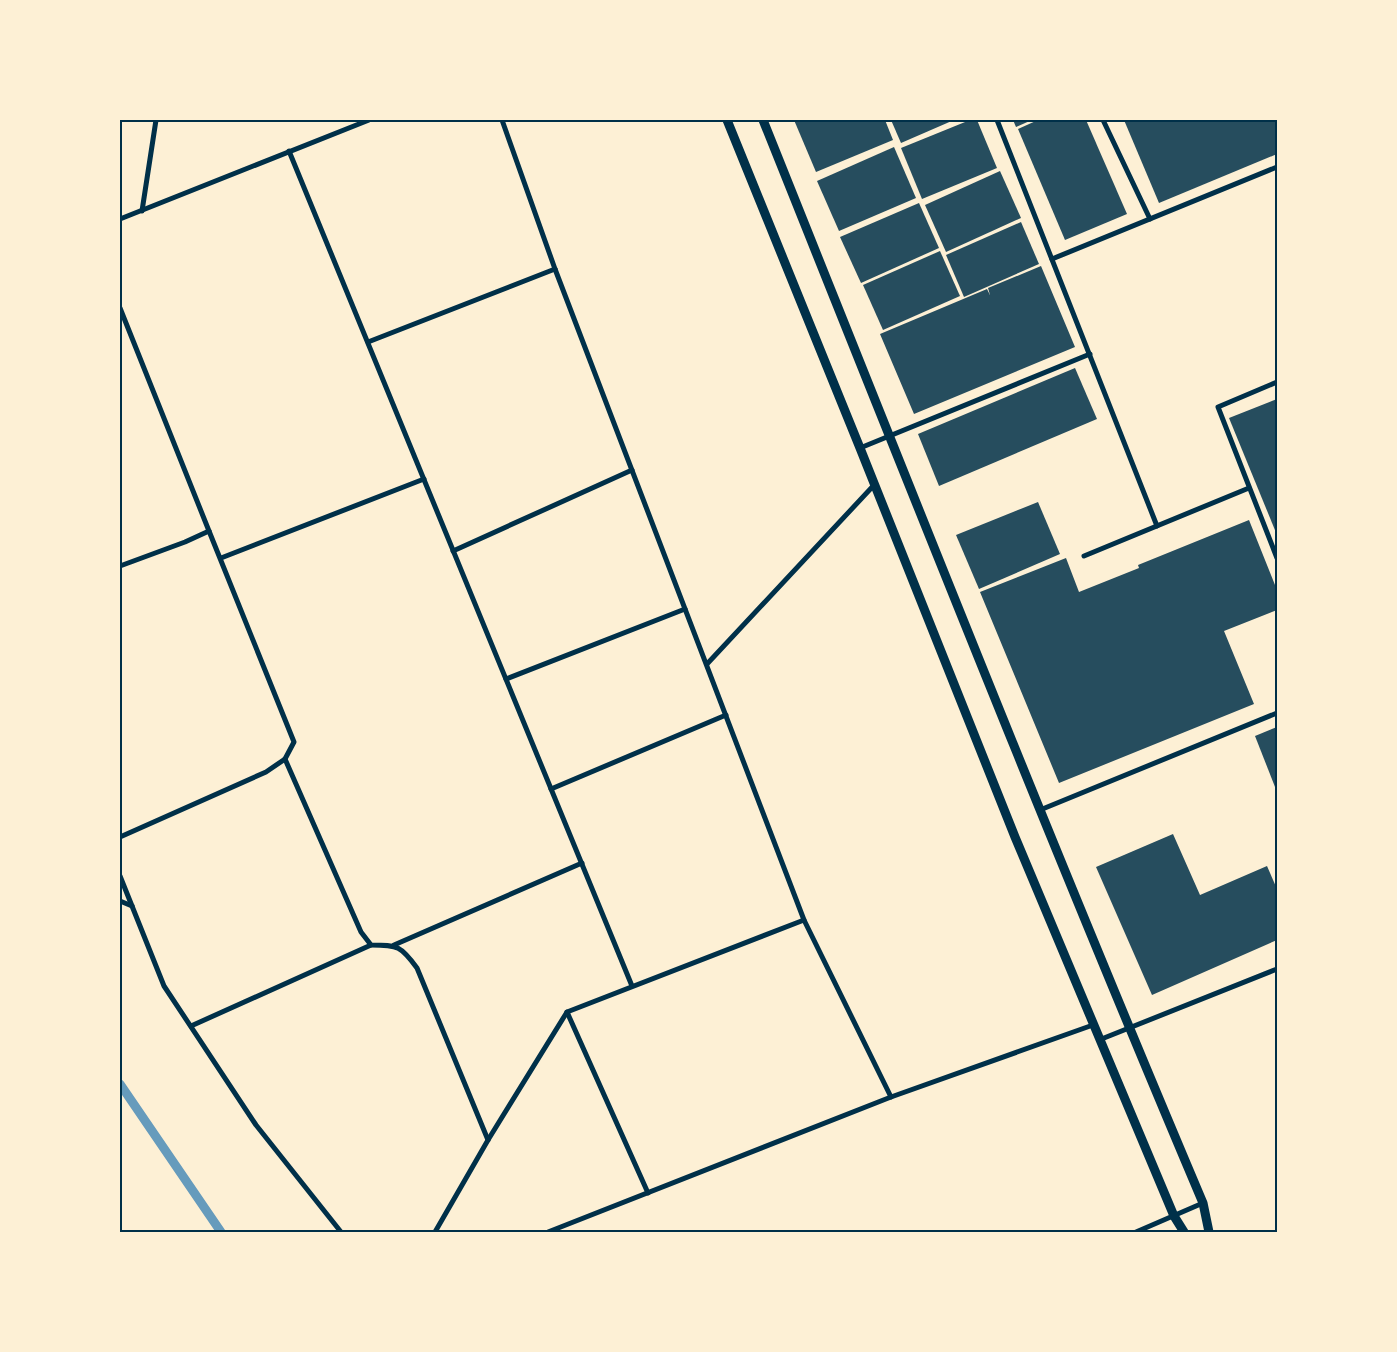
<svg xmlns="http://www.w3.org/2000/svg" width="1397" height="1352" viewBox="0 0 1397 1352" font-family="Commissioner,sans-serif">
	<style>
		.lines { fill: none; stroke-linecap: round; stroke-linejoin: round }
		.stream { stroke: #669bbc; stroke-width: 9 }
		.building { fill: #264d5e }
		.minor { stroke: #003049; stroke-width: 5 }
		.tertiary { stroke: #003049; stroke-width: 9 }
		.neatline { fill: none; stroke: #003049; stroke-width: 2 }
	</style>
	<rect width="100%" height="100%" fill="#fdf0d5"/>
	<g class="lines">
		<polyline class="stream" points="120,1084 221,1232"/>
	</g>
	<g class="building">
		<polygon points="794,120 885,120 893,140 816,172"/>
		<polygon points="891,120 954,120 901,143"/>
		<polygon points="970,120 977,120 997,168 922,199 901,148"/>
		<polygon points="1013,120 1032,120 1016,127"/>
		<polygon points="1038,120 1086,120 1127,214 1065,240 1018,129"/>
		<polygon points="1124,120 1277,120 1277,154 1159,203"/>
		<polygon points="894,147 916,198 839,231 817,181"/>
		<polygon points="1000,171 1021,218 946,252 925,205"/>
		<polygon points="919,203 939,248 861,283 840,237"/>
		<polygon points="1021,222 1039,264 964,297 946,255"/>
		<polygon points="940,251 960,296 883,330 863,285"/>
		<polygon points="1041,266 1075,347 914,414 880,334 987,289 990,295 988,288"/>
		<polygon points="1075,368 1097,419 939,486 918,434"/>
		<polygon points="1277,399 1277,535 1229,418"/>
		<polygon points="1038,502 1060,554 979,589 956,535"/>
		<polygon points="1249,520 1277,590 1277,610 1224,631 1254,704 1059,783 980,592 1066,558 1079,592 1139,568 1138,565"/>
		<polygon points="1277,727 1277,792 1255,736"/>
		<polygon points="1173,834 1200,895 1267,866 1277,889 1277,940 1152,995 1096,867"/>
	</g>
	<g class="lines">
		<g class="minor">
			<polyline points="502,120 555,269 804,920 891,1097"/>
			<polyline points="997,120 1157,526"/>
			<polyline points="1103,120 1150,219"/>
			<polyline points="289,151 632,986"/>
			<polyline points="142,211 156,120"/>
			<polyline points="120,219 369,120"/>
			<polyline points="1052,259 1277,167"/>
			<polyline points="120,308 209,531 185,542 120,566"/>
			<polyline points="368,342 555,269"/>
			<polyline points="1277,382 1218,407 1277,558"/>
			<polyline points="860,448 1090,354"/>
			<polyline points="453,551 632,470"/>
			<polyline points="1084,556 1249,488"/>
			<polyline points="221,558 424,479"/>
			<polyline points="707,664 875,484"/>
			<polyline points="506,679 685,609"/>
			<path d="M285,759l76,173 10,13c27,0 30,1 46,23l71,172"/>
			<polyline points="551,789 726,715"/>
			<polyline points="1040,810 1277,713"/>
			<polyline points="120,837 266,772 285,759 294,742 209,531"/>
			<polyline points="120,876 164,986 256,1125 341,1232"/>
			<polyline points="120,901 132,906"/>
			<polyline points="394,945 582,863"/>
			<polyline points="567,1012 648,1193"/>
			<polyline points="191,1026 371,945"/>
			<polyline points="1099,1040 1277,969"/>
			<polyline points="435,1232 488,1140 567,1012 804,920"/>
			<polyline points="548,1232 891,1097 1093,1025"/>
			<polyline points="1136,1232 1203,1203"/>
		</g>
		<g class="tertiary">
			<polyline points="727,120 860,448 1015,837 1174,1216 1184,1232"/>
			<path d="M763,120c145,362 288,724 440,1083l6,29"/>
		</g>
	</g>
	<rect width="1397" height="1352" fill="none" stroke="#fdf0d5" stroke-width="242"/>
	<rect x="121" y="121" width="1155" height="1110" class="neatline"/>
</svg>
